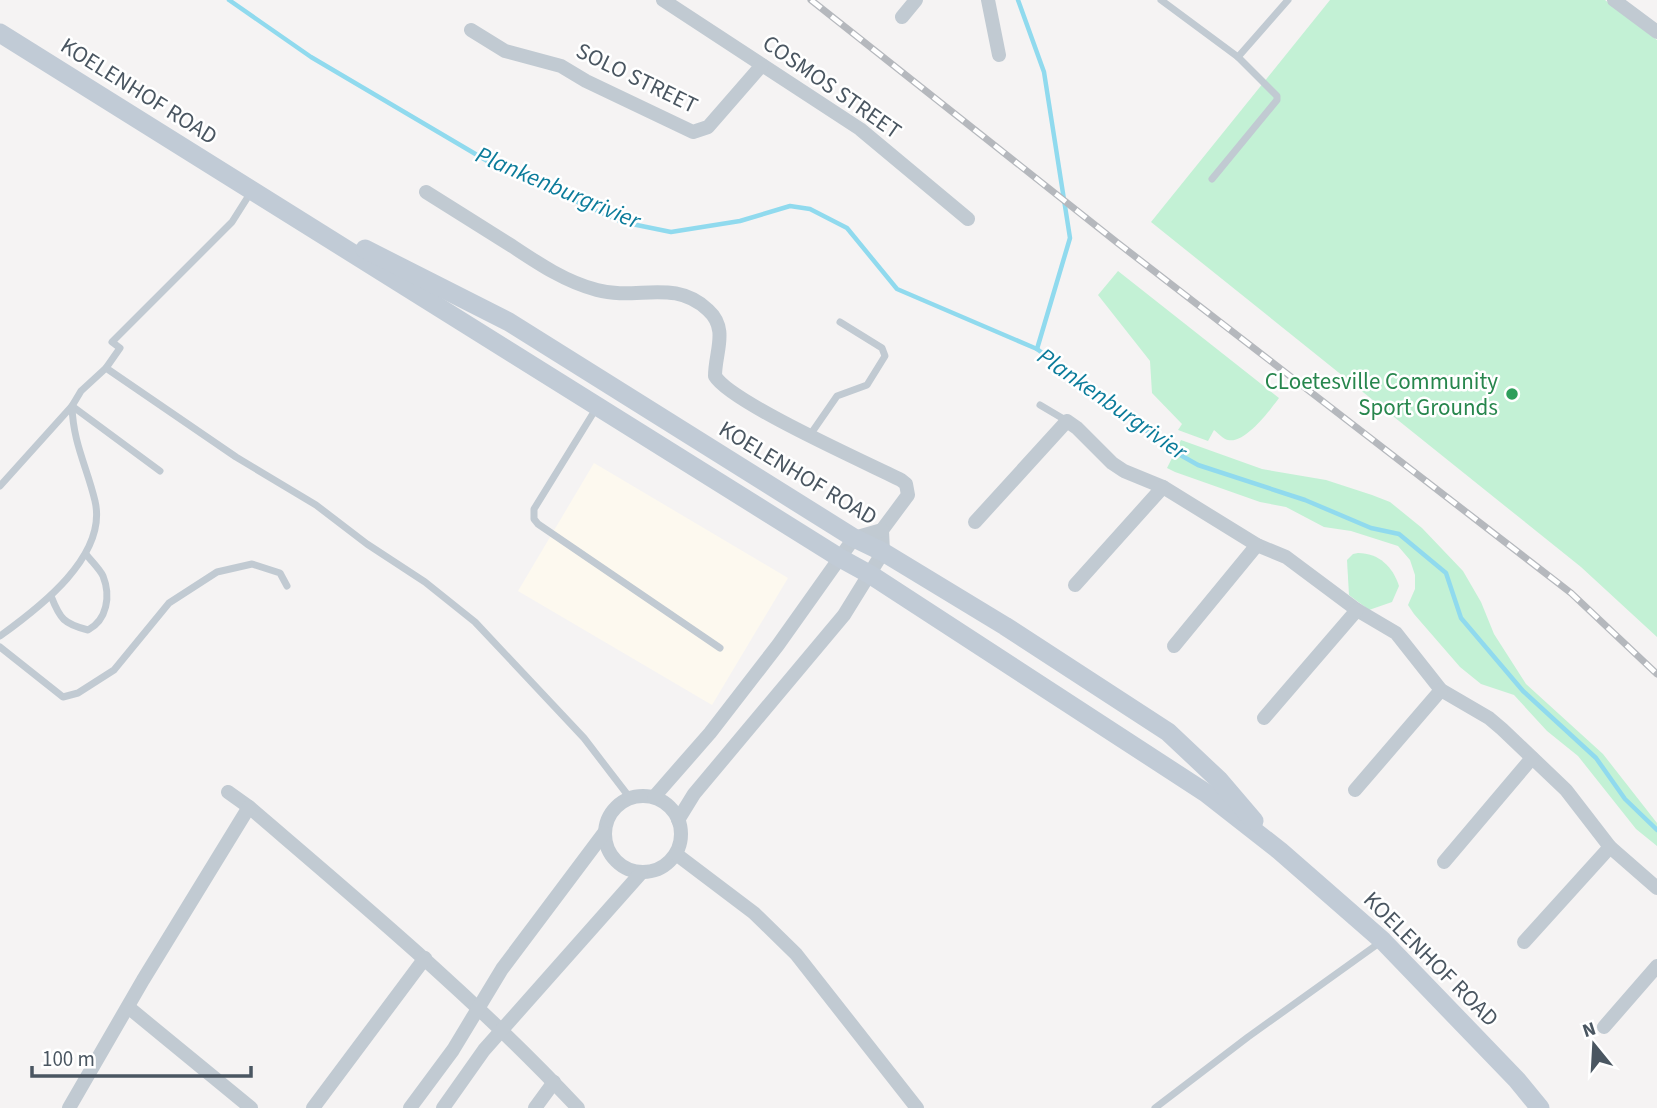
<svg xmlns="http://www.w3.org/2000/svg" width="1657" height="1108" viewBox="0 0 1657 1108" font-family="'Source Sans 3',sans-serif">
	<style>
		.commercial { fill: #fdf9ef }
		.green { fill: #c3f1d5 }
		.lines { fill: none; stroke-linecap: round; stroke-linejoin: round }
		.stream { stroke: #90daee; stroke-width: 4.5 }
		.lane { stroke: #c1cad2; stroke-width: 7 }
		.street { stroke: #c1cad2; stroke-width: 14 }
		.secondary { stroke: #c1cbd6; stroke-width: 19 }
		.rail-casing { stroke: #b5b8bd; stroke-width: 7 }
		.rail { stroke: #fff; stroke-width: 4.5; stroke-dasharray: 13; stroke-linecap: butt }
		.leisure-dot { fill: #2e9e5b; stroke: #fff; stroke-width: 2.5 }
		.labels { text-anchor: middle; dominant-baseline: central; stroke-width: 5; stroke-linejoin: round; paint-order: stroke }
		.street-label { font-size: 23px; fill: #4a5661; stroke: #fff }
		.leisure-label { font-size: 23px; fill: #27864d; stroke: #fff; text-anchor: end }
		.water-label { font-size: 24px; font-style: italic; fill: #0c7c9b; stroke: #fff }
	</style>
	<rect width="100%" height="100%" fill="#f5f3f3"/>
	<polygon class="commercial" points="594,463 788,578 712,705 518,591"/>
	<g class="green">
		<polygon points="1330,0 1605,0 1657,40 1657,637 1581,567 1151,222"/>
		<path d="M1118,271l161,127c-9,12 -34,46 -51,42 -5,-1 -10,-7 -14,-10l-6,11 -30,-11 4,-6 -30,-31 -2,-32 -52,-66z"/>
		<polygon points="1181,440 1262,469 1326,480 1372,495 1390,502 1422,528 1463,571 1481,602 1494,634 1526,684 1603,754 1657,823 1657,846 1636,829 1578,756 1547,731 1514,695 1481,684 1460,667 1414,614 1408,605 1415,589 1415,575 1410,560 1398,546 1351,531 1324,527 1286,507 1260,502 1175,472 1167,468"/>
		<path d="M1358,553c21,0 35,14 41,33l-7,16 -23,8 -20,-15 -2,-35 6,-6z"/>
	</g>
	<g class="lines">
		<g class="stream">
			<polyline points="229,0 311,57 489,162 622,222 671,232 740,221 790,206 810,209 847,228 897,289 1037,349 1175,452 1198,465 1305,500 1371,528 1399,534 1446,573 1461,618 1523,691 1596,758 1625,799 1657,830"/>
			<polyline points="1018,0 1044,72 1070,238 1037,349"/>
		</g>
		<g class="lane">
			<polyline points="1161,0 1238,57 1277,96 1277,100 1212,179"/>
			<polyline points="1238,57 1288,0"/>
			<polyline points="106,368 120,348 112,342 232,222 251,192"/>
			<polyline points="1040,405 1067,421"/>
			<polyline points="597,407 534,509 534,519 538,524 720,648"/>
			<polyline points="810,435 837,396 867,385 885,356 882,348 840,322"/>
			<polyline points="0,486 72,406 160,471"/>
			<path d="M51,596c9,23 13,28 37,34 19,-10 23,-34 15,-54 -4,-8 -12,-15 -17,-22"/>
			<path d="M0,636c39,-28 108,-80 95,-135 -8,-34 -22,-58 -23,-95l9,-15 25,-23 130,89 80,48 51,39 58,38 50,40 109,116 46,60"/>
			<polyline points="0,647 63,697 78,693 114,670 169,603 217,572 252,564 280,573 287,586"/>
			<polyline points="1155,1108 1248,1037 1382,941"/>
		</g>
		<g class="street">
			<polyline points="663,0 860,129 968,219"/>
			<polyline points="988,0 999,55"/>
			<polyline points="1614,0 1657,32"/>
			<polyline points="902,17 916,0"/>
			<polyline points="471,30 505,51 561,66 586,81 693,132 708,127 762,65"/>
			<path d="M426,192c29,18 57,36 86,54 27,18 54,36 85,44 40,11 77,-12 111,20 21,19 7,42 7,66 15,26 152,87 186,104l5,4 2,11 -26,35 1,22 -39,63 -150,179 -16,26"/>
			<polyline points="975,522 1067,421 1077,428 1112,463 1124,471 1163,487 1257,545 1286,557 1357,610 1396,633 1441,690 1489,718 1502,729 1566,790 1610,847 1657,888"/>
			<polyline points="1075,585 1163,487"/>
			<polyline points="1174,646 1257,545"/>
			<polyline points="1264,718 1357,610"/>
			<polyline points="1355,790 1441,690"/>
			<path d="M228,792l21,15c113,97 227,192 329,301"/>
			<circle cx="643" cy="834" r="38"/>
			<polyline points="654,797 710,733 778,645 854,538 882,530"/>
			<polyline points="676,854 754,913 796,954 917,1108"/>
			<polyline points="1444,862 1532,758"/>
			<polyline points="1524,942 1610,847"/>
			<polyline points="128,1007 251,1108"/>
			<polyline points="1604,1027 1657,966"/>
			<polyline points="69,1108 143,980 249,807"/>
			<polyline points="313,1108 425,958"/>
			<polyline points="410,1108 453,1050 502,969 604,833"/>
			<polyline points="443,1108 484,1050 641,873"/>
			<polyline points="535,1108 554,1082"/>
		</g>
		<g class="secondary">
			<polyline points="0,33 840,558 871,575 1206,793 1280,851 1383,941 1517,1080 1540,1108"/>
			<polyline points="365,249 509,322 854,538 883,552 1005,626 1168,732 1219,780 1254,821"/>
		</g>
		<g class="rail-casing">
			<polyline id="rail" points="811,0 1119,244 1571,593 1657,674"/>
		</g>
		<use href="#rail" class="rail"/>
	</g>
	<circle class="leisure-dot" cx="1512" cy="394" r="7"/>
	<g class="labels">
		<g class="street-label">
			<text transform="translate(637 78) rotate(26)">SOLO STREET</text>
			<text transform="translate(832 87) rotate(35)">COSMOS STREET</text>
			<text transform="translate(139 91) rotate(32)">KOELENHOF ROAD</text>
			<text transform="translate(798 473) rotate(31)">KOELENHOF ROAD</text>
			<text transform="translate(1431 959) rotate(45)">KOELENHOF ROAD</text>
		</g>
		<g class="leisure-label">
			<text x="1498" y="381">CLoetesville Community<tspan x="1498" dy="26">Sport Grounds</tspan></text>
		</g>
		<g class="water-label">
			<text transform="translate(558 188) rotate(23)">Plankenburgrivier</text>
			<text transform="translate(1112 404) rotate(35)">Plankenburgrivier</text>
		</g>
	</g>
	<g transform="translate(1594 1045) rotate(342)" stroke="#ffffff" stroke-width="5" paint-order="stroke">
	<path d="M0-5L12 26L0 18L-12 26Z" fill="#4a5661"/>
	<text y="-10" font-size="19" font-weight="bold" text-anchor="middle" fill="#4a5661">N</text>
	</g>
	<path d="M32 1066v10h219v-10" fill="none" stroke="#4a5661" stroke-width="3.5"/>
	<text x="42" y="1066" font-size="21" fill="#4a5661" stroke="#ffffff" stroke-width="5" paint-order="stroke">100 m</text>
</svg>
